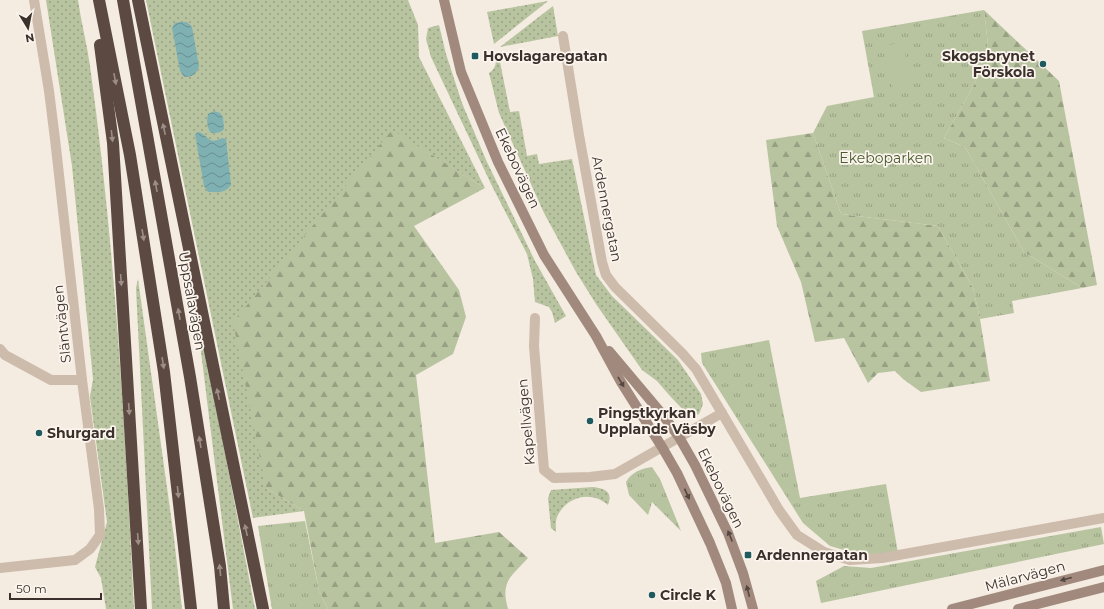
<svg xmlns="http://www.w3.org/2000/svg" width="1104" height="609" viewBox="0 0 1104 609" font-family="Montserrat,sans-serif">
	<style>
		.grass { fill: url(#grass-dots) }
		.forest { fill: url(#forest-firs) }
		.park { fill: url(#park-tufts) }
		.garden { fill: #b8c4a0 }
		.water { fill: url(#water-waves) }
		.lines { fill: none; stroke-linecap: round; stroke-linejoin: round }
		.street { stroke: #cdbbac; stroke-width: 10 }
		.secondary { stroke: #a18a7d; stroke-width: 10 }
		.highway { stroke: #5c4a42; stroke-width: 12 }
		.oneway { fill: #9c8e87 }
		.oneway2 { fill: #544640 }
		.poi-dot { fill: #1f5a5e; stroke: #fbf5ee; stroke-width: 1.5 }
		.labels { text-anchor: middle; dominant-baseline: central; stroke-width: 3.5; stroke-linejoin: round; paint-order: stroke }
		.poi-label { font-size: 14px; font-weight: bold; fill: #3b302b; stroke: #fbf5ee; text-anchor: start }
		.park-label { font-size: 14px; fill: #4a5a2e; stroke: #fbf5ee }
		.street-label { font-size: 14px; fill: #3b302b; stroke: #fbf5ee }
	</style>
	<defs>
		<pattern id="grass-dots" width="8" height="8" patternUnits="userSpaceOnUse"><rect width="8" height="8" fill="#b8c4a0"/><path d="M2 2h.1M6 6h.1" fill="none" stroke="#97a083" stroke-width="1.8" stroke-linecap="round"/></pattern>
		<pattern id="forest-firs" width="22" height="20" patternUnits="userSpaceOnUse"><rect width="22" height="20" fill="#b8c4a0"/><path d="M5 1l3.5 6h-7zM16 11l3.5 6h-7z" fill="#97a083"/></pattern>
		<pattern id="park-tufts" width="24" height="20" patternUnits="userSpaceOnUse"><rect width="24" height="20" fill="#b8c4a0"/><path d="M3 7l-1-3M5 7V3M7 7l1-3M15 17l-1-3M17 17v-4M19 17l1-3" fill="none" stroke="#97a083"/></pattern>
		<pattern id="water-waves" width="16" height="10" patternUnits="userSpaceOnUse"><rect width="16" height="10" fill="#7fb0b2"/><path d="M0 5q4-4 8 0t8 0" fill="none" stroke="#699091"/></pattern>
	</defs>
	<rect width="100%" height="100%" fill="#f4ebe1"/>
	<g class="grass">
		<path d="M46,0h32c3,22 9,44 12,66 25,180 35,362 44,543h-28l-5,-31 -6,-11 12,-45 -17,-125 3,-18 -21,-213z"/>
		<polygon points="146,0 408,0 418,25 419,57 485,188 392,131 266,488 304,511 253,518"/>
		<polygon points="548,1 494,44 487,12"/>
		<polygon points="553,6 558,36 500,47"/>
		<polygon points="439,25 446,54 462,103 486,160 535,261 566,316 555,323 552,312 549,307 535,302 533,279 527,254 492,186 431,57 426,39 428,28"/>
		<path d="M498,52l12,60 9,-1 8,45 10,-2 2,10 33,-5 24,116 16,21 66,64 23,34 2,10 -4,10 -7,2 -4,-1 -18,-19 -13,-15 -15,-11 -46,-66 -20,-32 -32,-59 -45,-100 -10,-40c8,-5 7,-11 7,-20z"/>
		<polygon points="138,279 174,538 182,609 152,609 136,288"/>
		<polygon points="200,344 204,345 255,609 233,609"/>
		<path d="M593,487c12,2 20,4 15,18 -16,-15 -42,-9 -51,12 -2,5 -1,10 -1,15l-5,-4 -3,-30 3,-8z"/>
	</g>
	<g class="forest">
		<polygon points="984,10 1059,81 1097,285 1082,288 1024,252 965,147 944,138 975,83 988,45"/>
		<path d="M392,130l93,58 -71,38 45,64 7,27 -13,37 -37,21 19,168 64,-11 29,26c-17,19 -28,23 -20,51h-180l-9,-18 -15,-80 -38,-23 -33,-166z"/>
		<polygon points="813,133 841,214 938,226 973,288 980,319 990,381 921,392 903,379 895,371 878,373 868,383 844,338 815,342 801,282 777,226 766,140"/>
	</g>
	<g class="park">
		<polygon points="984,10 988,45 975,83 944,138 965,147 1024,252 1082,288 1012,301 1014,313 980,319 973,288 938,226 841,214 813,133 827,106 874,97 862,31"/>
		<polygon points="769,340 800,498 886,484 898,553 861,555 830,546 803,523 702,363 701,353"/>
		<path d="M652,467l8,12 21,52 -29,-29 -4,13 -19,-20 -3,-13c6,-10 14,-13 26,-15z"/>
		<polygon points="305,521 319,591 328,609 272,609 258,526"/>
		<polygon points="1101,527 1104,544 821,603 816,581 844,566 871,568"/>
	</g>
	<polygon class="garden" points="903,42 911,85 893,89 884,46"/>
	<g class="water">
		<path d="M181,22h6l5,5 7,39c-2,8 -7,11 -15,11l-4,-6 -8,-43 3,-5z"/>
		<path d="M214,111l6,2 3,4 1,12c-3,4 -7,4 -13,4 -5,-7 -4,-12 -3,-19z"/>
		<path d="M198,132c11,2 9,14 24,6l4,1 5,46c-7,9 -13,7 -23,7l-4,-6 -9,-52z"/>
	</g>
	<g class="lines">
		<g class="street">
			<polyline points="563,36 579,135 602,262 606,275 615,287 682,353 696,369 779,510 797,535 824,552 850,560 882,558 1104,518"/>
			<polyline points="535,318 534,346 544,470 554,478 590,477 615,474 722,413"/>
			<polyline points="0,349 5,355 51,380 82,380"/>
			<polyline points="0,568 75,560 90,549 100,535 99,509 82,380 55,139 49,91 34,0"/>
		</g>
		<g class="secondary">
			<polyline points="444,0 461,72 498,162 544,255 596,336 621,382 662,447 677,473 710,543 726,583 732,609"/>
			<polyline points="609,351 662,414 679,437 695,465 728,533 743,573 753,609"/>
			<polyline points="952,609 1104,570"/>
			<polyline points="1018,609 1104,587"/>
		</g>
		<g class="highway">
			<polyline points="99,0 130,155 164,372 191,609"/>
			<polyline points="123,0 190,377 220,566 224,609"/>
			<polyline points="138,0 263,609"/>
			<polyline points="100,45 113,143 141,609"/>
		</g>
	</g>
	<defs><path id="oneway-solid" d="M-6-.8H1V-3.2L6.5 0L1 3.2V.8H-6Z"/></defs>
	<g class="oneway">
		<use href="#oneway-solid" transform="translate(115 79) rotate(79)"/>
		<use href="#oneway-solid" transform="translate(164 129) rotate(-102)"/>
		<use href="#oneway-solid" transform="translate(112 136) rotate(83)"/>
		<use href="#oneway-solid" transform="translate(156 186) rotate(-100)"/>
		<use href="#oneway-solid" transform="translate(143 235) rotate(81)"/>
		<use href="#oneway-solid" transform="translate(121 280) rotate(86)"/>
		<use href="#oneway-solid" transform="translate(179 314) rotate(-100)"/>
		<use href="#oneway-solid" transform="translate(163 363) rotate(81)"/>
		<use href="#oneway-solid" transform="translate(218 394) rotate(-102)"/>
		<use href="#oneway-solid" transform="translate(129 409) rotate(86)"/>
		<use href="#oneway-solid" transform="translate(200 442) rotate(-99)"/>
		<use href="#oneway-solid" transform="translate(178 492) rotate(84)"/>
		<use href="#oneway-solid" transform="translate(246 530) rotate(-102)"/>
		<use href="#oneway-solid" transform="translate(138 539) rotate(86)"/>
		<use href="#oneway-solid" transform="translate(220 570) rotate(-96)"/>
	</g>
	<g class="oneway2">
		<use href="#oneway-solid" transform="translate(621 382) rotate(59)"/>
		<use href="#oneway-solid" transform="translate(687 494) rotate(65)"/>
		<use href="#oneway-solid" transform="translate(730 536) rotate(-112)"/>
		<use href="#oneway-solid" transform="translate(1066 579) rotate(165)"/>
		<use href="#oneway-solid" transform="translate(748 591) rotate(-104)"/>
	</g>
	<g class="poi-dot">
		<rect x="471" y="52" width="8" height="8" rx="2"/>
		<circle cx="1043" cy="64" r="4"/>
		<circle cx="590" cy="421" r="4"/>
		<circle cx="39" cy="433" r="4"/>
		<rect x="744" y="551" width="8" height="8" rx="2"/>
		<circle cx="652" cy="595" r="4"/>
	</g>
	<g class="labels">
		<g class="poi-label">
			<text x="483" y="56">Hovslagaregatan</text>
			<text x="1035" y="56" text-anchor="end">Skogsbrynet<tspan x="1035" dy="16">Förskola</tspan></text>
			<text x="598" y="413">Pingstkyrkan<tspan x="598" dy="16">Upplands Väsby</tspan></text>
			<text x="47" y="433">Shurgard</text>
			<text x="756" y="555">Ardennergatan</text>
			<text x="660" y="595">Circle K</text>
		</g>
		<g class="park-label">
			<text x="886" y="158">Ekeboparken</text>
		</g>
		<g class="street-label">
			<text transform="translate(518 168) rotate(65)">Ekebovägen</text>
			<text transform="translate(607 209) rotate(79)">Ardennergatan</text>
			<text transform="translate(192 301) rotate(80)">Uppsalavägen</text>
			<text transform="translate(62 324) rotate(-96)">Släntvägen</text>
			<text transform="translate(526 422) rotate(-95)">Kapellvägen</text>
			<text transform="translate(721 488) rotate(64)">Ekebovägen</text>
			<text transform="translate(1025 576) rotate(-15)">Mälarvägen</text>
		</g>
	</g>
	<g transform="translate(28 28) rotate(170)" stroke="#fbf5ee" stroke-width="3" paint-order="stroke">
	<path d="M0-3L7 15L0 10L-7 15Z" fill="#3b302b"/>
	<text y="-6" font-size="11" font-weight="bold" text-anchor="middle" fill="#3b302b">N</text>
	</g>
	<path d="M10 593v6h91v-6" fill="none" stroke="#3b302b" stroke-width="2"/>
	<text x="16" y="593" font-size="12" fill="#3b302b" stroke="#fbf5ee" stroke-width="3" paint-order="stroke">50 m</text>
</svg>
